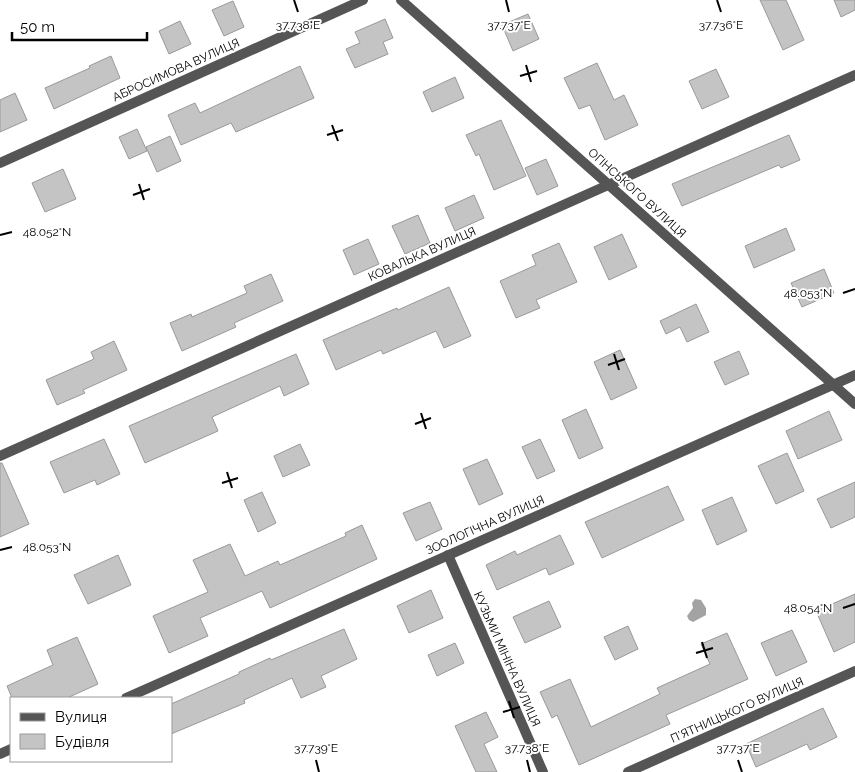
<svg xmlns="http://www.w3.org/2000/svg" width="855" height="772" viewBox="0 0 855 772" font-family="Raleway,sans-serif">
	<style>
		.water { fill: #a3a3a3 }
		.building { fill: #c4c4c4; stroke: #999 }
		.lines { fill: none; stroke-linecap: round; stroke-linejoin: round }
		.minor { stroke: #555; stroke-width: 10 }
		.ticks { fill: none; stroke: #000; stroke-width: 2 }
		.labels { text-anchor: middle; dominant-baseline: central; stroke-width: 4; stroke-linejoin: round; paint-order: stroke }
		.street-label { font-size: 12px; fill: #000; stroke: #fff }
		.ticks-label { font-size: 12px; text-anchor: middle; fill: #000; stroke: #fff; stroke-width: 4; stroke-linejoin: round; paint-order: stroke }
	</style>
	<rect width="100%" height="100%" fill="#fff"/>
	<polygon class="water" points="695,599 701,600 706,608 706,615 693,622 689,620 687,616 693,608 692,603"/>
	<g class="building">
		<polygon points="760,0 786,0 804,40 783,50"/>
		<polygon points="834,0 855,0 855,10 841,17"/>
		<polygon points="233,1 244,27 224,36 212,10"/>
		<polygon points="528,14 539,39 513,51 502,25"/>
		<polygon points="385,19 393,38 383,42 388,54 355,68 346,49 360,43 355,32"/>
		<polygon points="180,21 191,44 169,54 159,31"/>
		<polygon points="111,56 120,78 54,109 45,88 90,68 89,66"/>
		<polygon points="597,63 614,100 624,95 638,125 605,140 590,105 579,109 564,78"/>
		<polygon points="300,66 314,98 236,132 231,123 181,145 168,115 195,103 200,113"/>
		<polygon points="716,69 729,97 702,109 689,81"/>
		<polygon points="455,77 464,98 432,112 423,92"/>
		<polygon points="15,93 27,120 0,132 0,100"/>
		<polygon points="501,120 526,176 494,190 479,154 476,156 466,135"/>
		<polygon points="137,129 147,151 129,159 119,137"/>
		<polygon points="789,135 800,160 781,168 779,165 682,206 672,184"/>
		<polygon points="170,136 181,161 157,172 146,147"/>
		<polygon points="546,159 558,186 537,195 525,168"/>
		<polygon points="63,169 76,199 45,212 32,183"/>
		<polygon points="474,195 484,218 455,231 445,208"/>
		<polygon points="418,215 430,243 405,254 392,226"/>
		<polygon points="786,228 795,250 754,268 745,246"/>
		<polygon points="622,234 637,267 609,280 594,247"/>
		<polygon points="368,239 379,264 354,275 343,250"/>
		<polygon points="559,243 577,282 536,300 540,308 516,318 500,281 536,265 532,255"/>
		<polygon points="824,269 834,293 802,307 791,283"/>
		<polygon points="271,274 283,301 234,323 236,327 182,351 170,323 191,314 192,317 247,293 244,286"/>
		<polygon points="449,287 471,336 444,348 436,331 383,354 381,350 336,370 323,340 397,308 398,310"/>
		<polygon points="696,304 709,332 687,342 680,327 666,334 660,321"/>
		<polygon points="114,341 127,370 83,390 85,393 57,405 46,380 94,359 91,352"/>
		<polygon points="620,350 637,388 611,400 594,362"/>
		<polygon points="739,351 749,374 725,385 714,362"/>
		<polygon points="296,354 309,384 284,396 280,386 212,417 218,431 145,463 129,426"/>
		<polygon points="586,409 603,448 579,459 562,420"/>
		<polygon points="829,411 842,440 798,459 786,431"/>
		<polygon points="104,439 120,474 97,485 95,480 64,493 50,462"/>
		<polygon points="540,439 555,471 537,479 522,447"/>
		<polygon points="300,444 310,465 283,477 274,456"/>
		<polygon points="787,453 804,491 776,504 758,466"/>
		<polygon points="487,459 503,494 479,505 463,469"/>
		<polygon points="0,463 2,463 29,524 0,537"/>
		<polygon points="855,482 855,517 831,528 817,499"/>
		<polygon points="668,486 684,520 602,558 585,522"/>
		<polygon points="262,492 276,523 258,532 244,500"/>
		<polygon points="732,497 747,531 717,545 702,510"/>
		<polygon points="430,502 442,529 416,541 403,513"/>
		<polygon points="362,525 377,559 270,608 262,591 200,618 208,636 169,653 153,616 208,592 193,560 230,544 245,576 278,561 280,565 346,536 345,533"/>
		<polygon points="560,535 574,564 549,575 546,568 497,590 486,565 515,551 517,555"/>
		<polygon points="118,555 131,585 88,604 74,575"/>
		<polygon points="431,590 443,618 409,633 397,606"/>
		<polygon points="855,594 855,642 834,652 816,611"/>
		<polygon points="549,601 561,627 525,643 513,617"/>
		<polygon points="628,626 638,649 615,660 604,637"/>
		<polygon points="344,629 357,659 321,676 326,687 301,698 292,678 244,700 245,703 171,734 171,704 239,674 239,672 270,658 271,660"/>
		<polygon points="792,630 807,662 776,676 761,643"/>
		<polygon points="727,633 748,679 666,715 670,724 579,765 557,715 552,718 540,692 570,679 591,727 660,694 657,688 710,664 701,644"/>
		<polygon points="77,637 98,684 67,698 12,698 7,686 53,665 47,650"/>
		<polygon points="455,643 464,663 437,676 428,655"/>
		<polygon points="823,708 837,737 810,750 807,744 756,767 746,744"/>
		<polygon points="486,712 498,737 484,744 497,772 476,772 455,726"/>
	</g>
	<g class="lines">
		<g class="minor">
			<polyline points="401,0 855,404"/>
			<polyline points="0,163 363,0"/>
			<polyline points="0,456 855,75"/>
			<polyline points="448,555 543,772"/>
			<polyline points="126,698 855,375"/>
			<polyline points="0,754 11,749"/>
			<polyline points="628,772 855,671"/>
		</g>
	</g>
	<path class="ticks" d="M294,0l4,12M506,0l3,12M717,0l4,12M526,65l5,17M520,76l17,-5M332,125l6,16M327,135l16,-5M139,184l5,16M133,195l17,-6M0,235l12,-3M843,293l12,-4M614,354l5,16M608,365l17,-6M421,413l5,16M415,424l16,-6M227,472l5,16M222,483l16,-5M0,550l12,-3M843,608l12,-4M702,642l5,16M696,653l17,-5M509,701l5,17M503,712l17,-5M316,760l3,12M527,760l3,12M738,760l4,12"/>
	<g class="labels">
		<g class="street-label">
			<text transform="translate(176 70) rotate(-24)">АБРОСИМОВА ВУЛИЦЯ</text>
			<text transform="translate(637 193) rotate(42)">ОГІНСЬКОГО ВУЛИЦЯ</text>
			<text transform="translate(422 254) rotate(-24)">КОВАЛЬКА ВУЛИЦЯ</text>
			<text transform="translate(485 525) rotate(-24)">ЗООЛОГІЧНА ВУЛИЦЯ</text>
			<text transform="translate(507 659) rotate(66)">КУЗЬМИ МІНІНА ВУЛИЦЯ</text>
			<text transform="translate(737 710) rotate(-24)">П’ЯТНИЦЬКОГО ВУЛИЦЯ</text>
		</g>
	</g>
	<g class="ticks-label">
		<text x="298" y="29">37.738°E</text>
		<text x="509" y="29">37.737°E</text>
		<text x="721" y="29">37.736°E</text>
		<text x="47" y="236">48.052°N</text>
		<text x="808" y="297">48.053°N</text>
		<text x="47" y="551">48.053°N</text>
		<text x="808" y="612">48.054°N</text>
		<text x="316" y="752">37.739°E</text>
		<text x="527" y="752">37.738°E</text>
		<text x="738" y="752">37.737°E</text>
	</g>
	<rect x="10" y="697" width="162" height="65" fill="#ffffff" stroke="#999999"/>
	<rect x="20" y="713" width="25" height="8" fill="#555555" stroke="#999999"/>
	<text x="55" y="722" font-size="15" fill="#000000">Вулиця</text>
	<rect x="20" y="734" width="25" height="15" fill="#c4c4c4" stroke="#999999"/>
	<text x="55" y="747" font-size="15" fill="#000000">Будівля</text>
	<path d="M12 32v8h135v-8" fill="none" stroke="#000000" stroke-width="2.5"/>
	<text x="20" y="32" font-size="15" fill="#000000" stroke="#ffffff" stroke-width="4" paint-order="stroke">50 m</text>
</svg>
